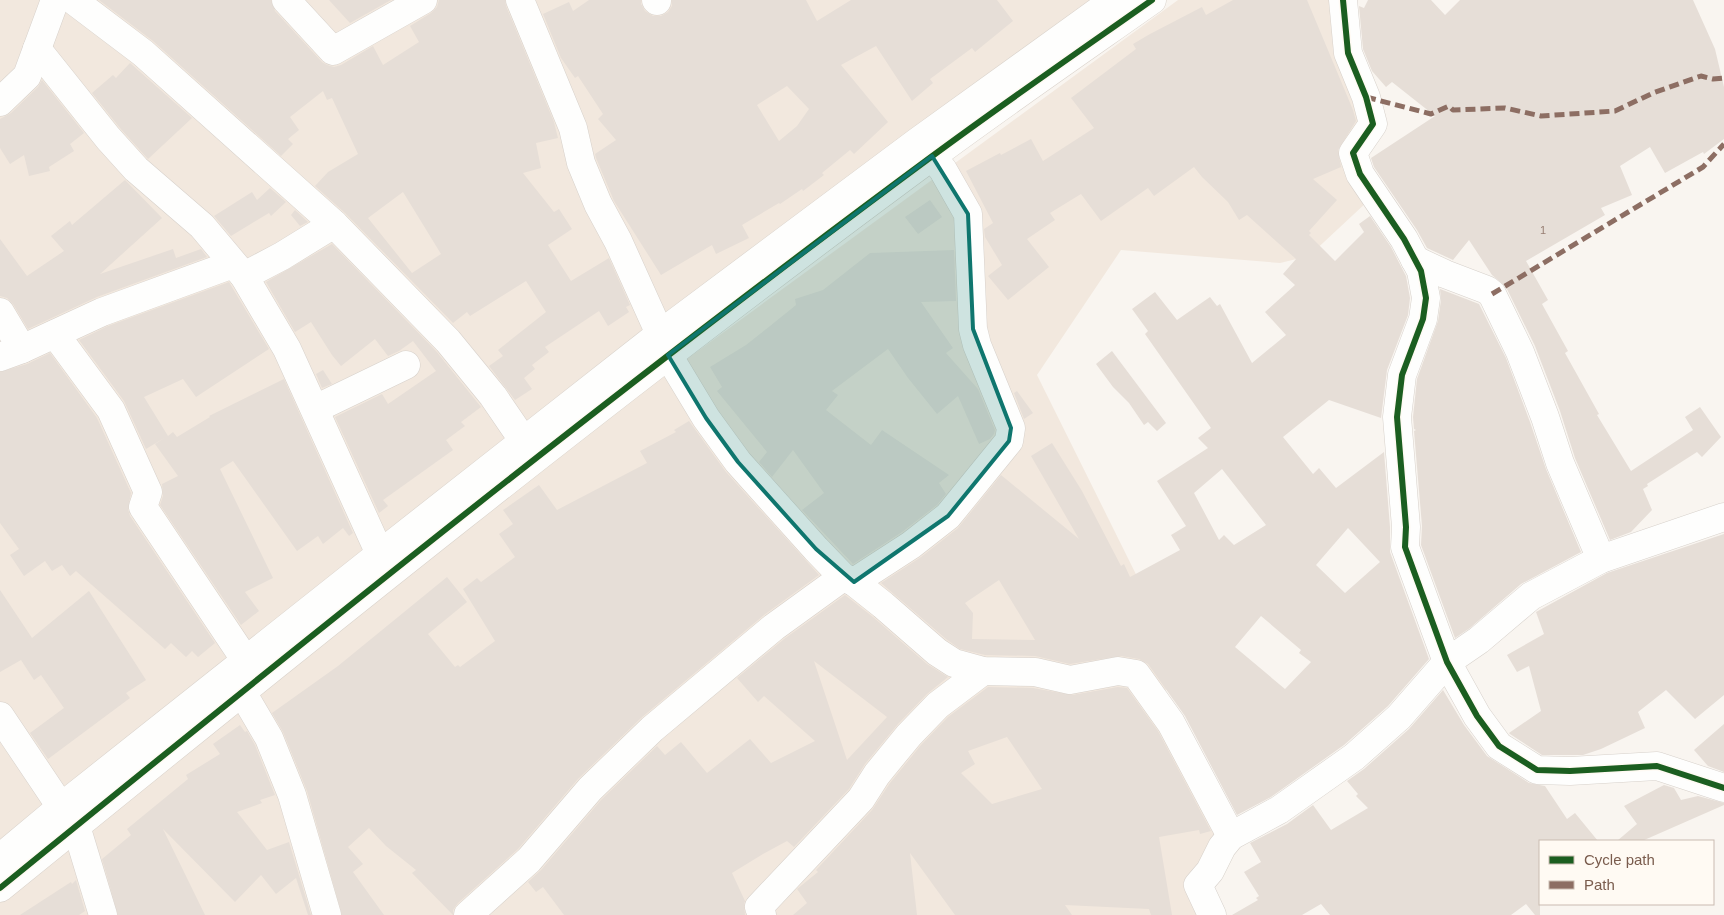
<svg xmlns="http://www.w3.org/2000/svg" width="1724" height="915" viewBox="0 0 1724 915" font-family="Arial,sans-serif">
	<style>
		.residential { fill: #f2e8de }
		.building { fill: #e6ded7; fill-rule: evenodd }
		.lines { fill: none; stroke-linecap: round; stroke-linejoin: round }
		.street-casing { stroke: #d7d1cb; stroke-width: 29 }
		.secondary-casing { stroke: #d9d2cb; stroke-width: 29 }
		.street { stroke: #fefefd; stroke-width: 28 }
		.secondary { stroke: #fefefd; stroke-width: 28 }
		.quiet { stroke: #8d6e63; stroke-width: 5; stroke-dasharray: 10 5; stroke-linecap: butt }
		.cycleway-casing { stroke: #fffaf3; stroke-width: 9 }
		.cycleway { stroke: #1b5e20; stroke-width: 6 }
		.marked { fill: #0f766e; fill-opacity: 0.2; stroke: #0f766e; stroke-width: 4; stroke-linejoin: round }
		.labels { text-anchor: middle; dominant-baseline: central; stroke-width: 5; stroke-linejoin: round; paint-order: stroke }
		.number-label { font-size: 11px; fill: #977e72 }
	</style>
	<rect width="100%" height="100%" fill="#f9f5f0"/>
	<g class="residential">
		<polygon points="0,0 1101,0 0,848"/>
		<polygon points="1178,0 1336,0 1368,125 1368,201 1309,256 1280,263 1121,250 1037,375 1186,675 1156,697 1223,836 1200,873 1214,915 0,915 0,894 624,405"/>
	</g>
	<g class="building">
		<path d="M99,0h172l4,11 47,51 5,3 7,2 7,-2 32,-19 10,19 36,-23 -9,-16 21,-13 6,-6 2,-7h66l1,6 48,116 4,16 -22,5 5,25 -18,5 31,39 5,-3 13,20 -24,16 23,36 38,-23 21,47 -4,2 3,5 -21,14 -9,-15 -54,36 4,5 -17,13 3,4 -11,9 8,11 -17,11 -26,-34 14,-10 -5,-6 48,-38 -20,-31 -56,35 -3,-4 -14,11 -108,-110 -30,-27 13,-14 30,-18 -26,-56 -5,2 -4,-9 -33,26 9,13 -11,9 5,5 -12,12 -128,-115zM403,192l38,62 -29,19 -44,-55z"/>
		<polygon points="329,0 391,0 350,23"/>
		<path d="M589,0h52v4l4,7 8,5h8l7,-4 4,-6v-6h134l11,21 34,-21h146l16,21 -38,31 -3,-4 -42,31 3,4 -21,18 -36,-55 -35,19 47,57 -34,32 -4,-4 -28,23 2,2 -21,16 -1,-2 -22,15 -1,-1 -37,22 7,13 -33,16 -4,-9 -51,30 -47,-74 -18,-43 -1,-4 21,-14 -18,-21 5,-5 -25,-38 -3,2 -14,-20 -18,-44 26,-12 4,9zM787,86l22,23 -12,17 -18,15 -22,-36z"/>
		<path d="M1233,0h74l46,110 3,11 -18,29 3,17 -28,12 24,21 -28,31 2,2 -2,2 26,26 29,-29 -5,-8 11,-8 21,31 15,29 4,22 -2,17 -21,55 -6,48 -52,-18 -46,37 30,37 6,-6 17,20 48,-36 6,75v25l39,107 -41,47 -44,39 -73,52 -34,18 -52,-99 -37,-52 -9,-5 -18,-3 -51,8 -35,-8 -50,-1 -25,-6 -14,-10 -65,-56 40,-26 37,-29 43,-53 78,64 -48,-83 21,-13 30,48 39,75 3,-2 6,13 50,-27 -9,-15 15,-9 -29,-45 51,-33 -10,-10 13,-10 -66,-94 3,-3 -16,-22 23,-17 22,28 33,-23 7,9 3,-2 32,59 34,-28 -21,-23 30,-27 -12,-11 13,-15 -49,-44 -8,5 -11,-18 -26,-25 -8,-10 -40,29 -6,-8 -47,33 -20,-27 -31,19 5,7 -28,19 22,28 -41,33 -20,-24 14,-11 -17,-28 -1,-8 9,-6 -27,-52 34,-18 1,2 30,-16 12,22 51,-33 -23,-30 65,-49 -3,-5 17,-10 52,-27 4,8zM1222,469l44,56 -32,20 -10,-10 -5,5 -25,-47zM1348,528l32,34 -35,31 -29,-28zM999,580l36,60 -63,-1 1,-26 -8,-10zM1261,616l40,34 -2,3 12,9 -26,27 -50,-42z"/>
		<polygon points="1368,0 1431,0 1445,15 1460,0 1693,0 1715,49 1724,87 1724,139 1704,154 1703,152 1665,173 1650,147 1620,166 1632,195 1601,208 1605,215 1526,261 1548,300 1542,304 1568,351 1565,353 1599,414 1597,415 1631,471 1693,430 1685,417 1700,407 1721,437 1702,457 1697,452 1647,484 1648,486 1643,489 1652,510 1631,532 1610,540 1575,458 1560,411 1535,346 1506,287 1492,275 1469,240 1453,260 1427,248 1417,230 1374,167 1371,158 1435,116 1392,82 1386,87 1372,71 1363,49 1359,6 1364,8"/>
		<polygon points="130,63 192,118 148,159 120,128 92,93 113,75 116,78"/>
		<polygon points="42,80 84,133 70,144 74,151 49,167 50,171 29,176 24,155 10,164 0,148 0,119 11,113 38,87"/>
		<polygon points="125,180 162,218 100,274 173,249 176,258 201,249 207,257 97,297 28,329 13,304 7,298 0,296 0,239 27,276 64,251 51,236 70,221 72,225"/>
		<polygon points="270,188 286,202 271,216 269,213 231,236 214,216 252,192 257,200"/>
		<polygon points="930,200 942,217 918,234 905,217"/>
		<polygon points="295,210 308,222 300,226 291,215"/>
		<polygon points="332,244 436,351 481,407 461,422 465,426 446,440 453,450 383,500 388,506 379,513 335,417 382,394 388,404 436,371 413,341 399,351 388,356 375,339 341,366 332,355 311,322 295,332 266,282"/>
		<polygon points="954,250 956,301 921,302 953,348 946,353 978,389 995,430 994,434 990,439 979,444 958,396 937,414 908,378 888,349 832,391 838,395 826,410 871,445 882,430 949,475 939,483 946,494 937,505 902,532 853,564 802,510 824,493 793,450 772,477 759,462 767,452 717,391 722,387 710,367 746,345 770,326 796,305 795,299 823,290 870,253"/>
		<polygon points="229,282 269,349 196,397 183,379 144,397 168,436 173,432 177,437 210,417 209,416 284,379 353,533 349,536 343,528 323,544 318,536 297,551 233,461 220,469 273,578 245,592 259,611 241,625 160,505 163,496 162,484 178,476 155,444 166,437 146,449 124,401 79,340 108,326"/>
		<polygon points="1440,289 1479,304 1506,358 1530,422 1546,469 1581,552 1521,584 1470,628 1455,638 1421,545 1422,526 1414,431 1416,430 1414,429 1413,417 1417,379 1438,321 1441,300"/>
		<polygon points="1112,351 1166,423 1157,431 1148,422 1144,425 1129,403 1113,387 1096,364"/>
		<polygon points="50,353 97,418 131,493 128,509 130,516 215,643 198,657 192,651 186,657 171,643 165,649 76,571 70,576 62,565 52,571 45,561 24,576 10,555 19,549 0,523 0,372 27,364"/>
		<polygon points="323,370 332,384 322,388 316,374"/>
		<polygon points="1017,391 1033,413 1024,419 1014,393"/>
		<polygon points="689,421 726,472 819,575 764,615 641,718 578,779 518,849 458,903 453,910 453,915 412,873 416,870 386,846 369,828 348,847 363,864 353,872 384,915 342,915 307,791 283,732 272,713 338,666 447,577 467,602 428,634 455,667 458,665 460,667 495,641 463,589 477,578 481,582 515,557 499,534 513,524 503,510 539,485 557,510 647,463 640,451 676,432 674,430"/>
		<polygon points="1724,534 1724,695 1695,719 1666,690 1638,712 1645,728 1601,749 1583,755 1542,755 1510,734 1509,733 1541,711 1529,666 1517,672 1507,655 1544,634 1536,612 1607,573"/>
		<polygon points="0,590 32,638 89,591 146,680 126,693 130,698 48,759 30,733 64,708 41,675 34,680 21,660 0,672"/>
		<path d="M845,595l28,22 54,47 21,13 -21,17 -29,30 -33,40 -16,25 -55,58 -7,-6 -24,13 -31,19 13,28 -1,3 1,11h-181l-21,-28 -7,5 -8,-10 13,-12 60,-70 56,-54 8,9 16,-13 26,31 43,-34 21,24 44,-22 -51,-45 -6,6 -21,-24 47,-39zM814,661l73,56 -40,43z"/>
		<path d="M988,687l45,1 39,7 46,-8 9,1 31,43 53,100 -11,3 -1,-4 -40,7 13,78h-21l-2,-6 -84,-4 7,10h-117l-45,-62 7,62h-124l14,-12 -10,-14 21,-17 -2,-2 56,-60 18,-27 31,-38 27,-28zM1007,737l35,52 -50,15 -31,-31 14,-9 -7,-13z"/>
		<polygon points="1443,690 1464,725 1487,756 1529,783 1545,786 1567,819 1575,813 1598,841 1540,841 1540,915 1535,915 1526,904 1511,915 1330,915 1321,904 1302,915 1232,915 1258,900 1256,898 1259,896 1244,872 1261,862 1250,843 1287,824 1313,805 1331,830 1368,808 1356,796 1358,794 1347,781 1364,769 1409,729"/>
		<polygon points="1724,724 1724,772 1708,766 1694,750"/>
		<polygon points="240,725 245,732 247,731 255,745 275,795 260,800 262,803 237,812 267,850 289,842 311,915 308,915 296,878 276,894 261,875 235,902 163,829 205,915 118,915 102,859 131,835 127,829 188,779 186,775 220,754 213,744"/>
		<polygon points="1664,785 1674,788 1681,800 1698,796 1724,803 1724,805 1642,841 1617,841 1637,824 1624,806"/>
		<polygon points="76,880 85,911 79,915 20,915 71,882 72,884"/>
	</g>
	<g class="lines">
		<g class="street-casing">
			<g id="street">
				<polyline points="73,0 143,53 334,224 448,341 493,396 523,440"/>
				<polyline points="286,0 333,51 423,0"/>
				<polyline points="520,0 573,128 581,163 598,204 618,241 660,334"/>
				<polyline points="656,0 657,1"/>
				<polyline points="1343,0 1348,53 1366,97 1373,124 1353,153 1360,174 1404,239 1421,271 1426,298 1423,319 1402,375 1397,417 1406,527 1405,547 1447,662 1477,716 1499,746 1537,770 1570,771 1657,766 1724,788"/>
				<polyline points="37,49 108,138 136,169 202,226 244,276 282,256 334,224"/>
				<polyline points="0,102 27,76 55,0"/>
				<polyline points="1415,260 1445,274 1487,290 1492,294 1520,352 1545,417 1560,463 1601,559"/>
				<polyline points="244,276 287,349 380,554"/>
				<polyline points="0,312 22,349"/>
				<polyline points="55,334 111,410 148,492 143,507 246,661"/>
				<polyline points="668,355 706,418 738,462 816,549 843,577 854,582 883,605 937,652 954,663 983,671 1035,672 1070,680 1118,671 1136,674 1171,723 1231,836"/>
				<polyline points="0,357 22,349 102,312 233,264"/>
				<polyline points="315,409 406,365"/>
				<polyline points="854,582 911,545 948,516 1009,441 1011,428 977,345 973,329 968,214 943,170 932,156"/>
				<polyline points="242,692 269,738 292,795 327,915"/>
				<polyline points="0,716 61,807"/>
				<polyline points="76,826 103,915"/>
				<polyline points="468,915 529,860 590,789 652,729 774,627 843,577"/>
				<polyline points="762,915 759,907 861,799 877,774 909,735 938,705 983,671"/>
				<polyline points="1212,915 1198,885 1210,871 1222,847 1231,836 1279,810 1354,757 1399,717 1447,662 1479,640 1531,596 1601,559 1724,517"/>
			</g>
		</g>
		<g class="secondary-casing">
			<g id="secondary">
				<polyline points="0,858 61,807 380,554 660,334 917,142 1114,0"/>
				<path d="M0,888c306,-249 614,-497 931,-731 73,-54 147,-105 221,-157"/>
			</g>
		</g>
		<use href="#street" class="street"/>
		<use href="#secondary" class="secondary"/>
		<g class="quiet">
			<polyline points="1366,97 1431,114 1449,106 1453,110 1505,108 1541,116 1615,111 1653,93 1701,76 1713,79 1724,78"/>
			<polyline points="1492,294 1703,167 1724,144"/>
		</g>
		<g class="cycleway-casing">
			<g id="cycleway">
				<polyline points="1343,0 1348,53 1366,97 1373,124 1353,153 1360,174 1404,239 1421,271 1426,298 1423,319 1402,375 1397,417 1406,527 1405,547 1447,662 1477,716 1499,746 1537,770 1570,771 1657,766 1724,788"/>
				<path d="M0,888c306,-249 614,-497 931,-731 73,-54 147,-105 221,-157"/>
			</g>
		</g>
		<use href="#cycleway" class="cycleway"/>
	</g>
	<path class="marked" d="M932,156l36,58 5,115 38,99 -2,13 -61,75 -94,66 -38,-33 -78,-87 -32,-44 -38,-63z"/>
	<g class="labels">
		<g class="number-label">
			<text x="1543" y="230">1</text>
		</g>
	</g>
	<rect x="1539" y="840" width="175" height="65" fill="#fffaf3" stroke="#cabbb1"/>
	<rect x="1549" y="856" width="25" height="8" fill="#1b5e20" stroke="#cabbb1"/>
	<text x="1584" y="865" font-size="15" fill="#7a5c4d">Cycle path</text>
	<rect x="1549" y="881" width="25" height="8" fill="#8d6e63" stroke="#cabbb1"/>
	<text x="1584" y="890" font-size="15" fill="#7a5c4d">Path</text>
</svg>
